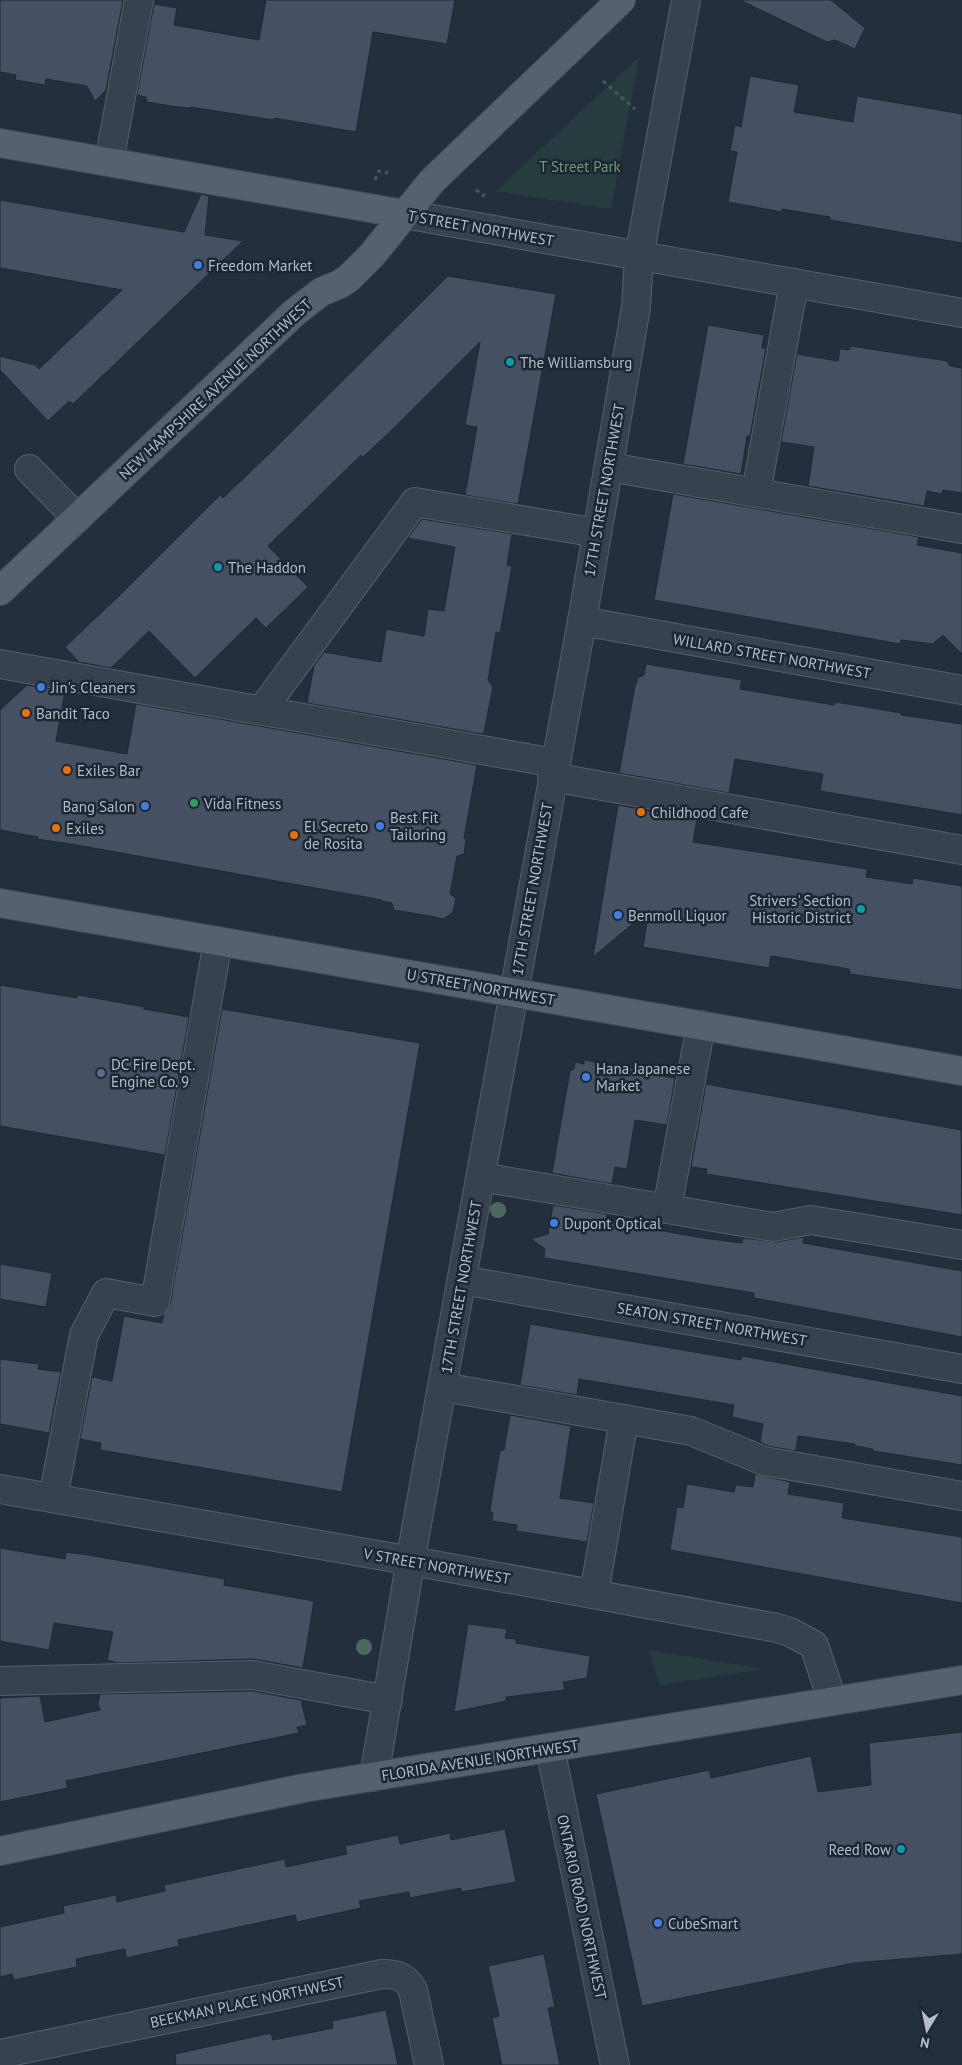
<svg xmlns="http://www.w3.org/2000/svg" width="962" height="2065" viewBox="0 0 962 2065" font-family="'PT Sans',sans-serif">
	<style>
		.green { fill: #263c3f }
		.building { fill: #455162; stroke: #1f2835 }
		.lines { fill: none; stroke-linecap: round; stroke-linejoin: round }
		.minor-casing { stroke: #565f6c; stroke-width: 30 }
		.major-casing { stroke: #414a57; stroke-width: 30 }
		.path { stroke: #44595c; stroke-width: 3; stroke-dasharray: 4 4; stroke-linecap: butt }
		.minor { stroke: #38414e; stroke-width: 28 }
		.major { stroke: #56606e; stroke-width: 28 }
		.tree { fill: #4b6a5d }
		.shop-dot { fill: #3f7fe0; stroke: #1d2633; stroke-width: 2 }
		.culture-dot { fill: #0f9aa8; stroke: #1d2633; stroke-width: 2 }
		.food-dot { fill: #e8710a; stroke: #1d2633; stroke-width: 2 }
		.leisure-dot { fill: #2e9e5b; stroke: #1d2633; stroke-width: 2 }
		.service-dot { fill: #5c6f8a; stroke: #1d2633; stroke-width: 2 }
		.labels { text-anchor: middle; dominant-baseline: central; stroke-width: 5; stroke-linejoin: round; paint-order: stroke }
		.park-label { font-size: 15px; fill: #6b9a76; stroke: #1d2633 }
		.street-label { font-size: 15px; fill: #b4bcc9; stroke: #1d2633 }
		.poi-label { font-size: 15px; fill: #b4bcc9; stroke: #1d2633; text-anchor: start }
	</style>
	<rect width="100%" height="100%" fill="#242f3e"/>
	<g class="green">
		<polygon points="639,57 611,209 496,191"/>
		<polygon points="649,1650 764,1669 660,1685"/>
	</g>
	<g class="building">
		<polygon points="0,0 123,0 106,90 95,101 87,86 46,79 45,85 15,80 16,75 0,72"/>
		<polygon points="266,0 455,0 447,44 373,32 356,132 274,118 273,120 190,107 189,108 171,106 147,102 146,97 137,95 154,4 177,8 174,25 259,40"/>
		<polygon points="740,0 831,0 865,28 855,49 835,40 827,42"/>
		<polygon points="750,76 799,85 794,112 853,122 857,96 962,114 962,243 830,220 830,217 782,209 782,212 728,202 737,152 730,151 735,125 741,127"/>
		<polygon points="201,194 209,196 205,235 243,241 73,404 69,401 48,421 0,370 0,356 35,365 39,369 122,290 0,268 0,200 184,232"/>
		<polygon points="448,276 556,294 518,504 465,495 477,427 465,425 480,342 395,427 363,457 361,455 268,546 308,587 266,628 256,618 195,678 149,631 111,668 79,662 65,647 120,595 220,495 223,498 270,453"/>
		<polygon points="708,325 764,335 762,348 766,348 750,436 747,436 741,474 683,464"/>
		<polygon points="851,346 947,361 950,366 962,368 962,493 943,490 942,494 927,491 924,506 808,486 814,447 781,442 797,354 838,361 840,349 849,350"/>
		<polygon points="673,494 919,537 917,545 962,553 962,654 943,635 933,644 901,640 900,644 654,600"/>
		<polygon points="422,519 512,534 507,565 512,566 500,633 496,632 488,680 493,687 484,732 482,734 307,703 314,666 324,652 381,662 386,629 424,636 428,609 444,611 455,547 408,538"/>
		<polygon points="646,664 742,680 740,689 834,705 835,702 861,706 901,713 901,715 962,724 962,815 820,791 823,774 735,759 729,793 619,773 635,686 638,678 644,675"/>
		<polygon points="27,685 65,691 56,741 127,754 136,704 477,765 464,838 466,839 464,854 457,856 450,894 456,898 453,912 444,919 430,916 394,910 392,903 381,901 382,900 71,844 37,839 38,837 0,830 0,710"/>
		<polygon points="618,805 697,819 693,842 867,869 866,877 912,884 913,878 962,886 962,990 850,974 849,969 771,956 769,968 643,947 649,910 593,957"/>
		<polygon points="0,985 77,998 78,995 144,1007 144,1009 189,1017 165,1155 0,1126"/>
		<polygon points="222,1009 420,1043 342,1492 100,1450 101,1443 80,1439 92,1377 112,1381 124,1316 162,1323 164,1314 170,1305"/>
		<polygon points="584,1060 643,1070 645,1073 675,1078 667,1125 635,1120 627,1169 615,1167 612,1184 552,1173 570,1071 574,1069 575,1062 584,1064"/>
		<polygon points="706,1084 961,1130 962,1215 706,1174 707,1169 691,1167"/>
		<polygon points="553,1205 607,1214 606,1221 703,1238 742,1243 743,1238 776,1242 804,1237 803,1243 962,1271 962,1337 754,1298 754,1293 544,1258 545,1249 531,1239 548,1234"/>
		<polygon points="0,1264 52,1273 46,1307 0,1299"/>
		<polygon points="530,1324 741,1360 742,1356 962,1396 962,1465 873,1451 873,1449 855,1446 855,1444 798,1436 796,1451 768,1446 760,1442 763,1424 732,1417 734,1405 579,1379 577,1395 520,1385"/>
		<polygon points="0,1359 39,1364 38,1369 61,1372 49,1433 0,1424"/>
		<polygon points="510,1415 571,1426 560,1498 594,1503 587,1542 516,1531 517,1525 492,1521 493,1513 490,1511 494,1484 500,1451 504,1450"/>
		<polygon points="755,1474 790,1482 788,1494 844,1503 842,1518 962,1537 962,1603 670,1550 677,1507 683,1508 687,1484 734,1492 736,1485 753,1487"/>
		<polygon points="0,1548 65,1559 66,1552 88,1555 225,1579 224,1585 314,1601 303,1668 253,1659 118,1663 107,1660 113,1632 54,1623 49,1650 0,1641"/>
		<polygon points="468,1624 507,1629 505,1638 516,1639 516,1643 590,1656 587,1678 563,1682 565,1690 506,1697 506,1701 454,1712"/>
		<polygon points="252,1691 301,1700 307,1725 297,1727 299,1733 66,1781 68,1788 0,1802 0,1698 40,1696 45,1722 100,1710 98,1704 100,1694"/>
		<polygon points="962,1732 962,1954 854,1963 642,2006 596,1794 709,1770 711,1778 811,1756 818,1792 871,1785 869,1743"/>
		<polygon points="505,1829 516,1882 461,1892 461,1888 410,1898 409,1892 359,1901 361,1908 297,1922 295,1915 178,1940 179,1946 126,1958 125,1949 76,1959 77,1967 14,1980 12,1974 0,1977 0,1927 64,1913 63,1906 116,1895 117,1902 165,1891 164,1885 285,1859 286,1867 347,1854 345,1846 398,1835 400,1844 450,1833 451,1840"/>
		<polygon points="544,1954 555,2007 548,2008 560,2065 502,2065 492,2018 499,2016 488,1966"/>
		<polygon points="386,2010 398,2065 176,2065 175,2054 271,2033 273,2040 333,2028 332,2021"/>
	</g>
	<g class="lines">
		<g class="minor-casing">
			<g id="minor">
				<polyline points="109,162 139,0"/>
				<polyline points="404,214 962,313"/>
				<polyline points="609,467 962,529"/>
				<polyline points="29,469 77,518"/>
				<polyline points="756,493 794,283"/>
				<polyline points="582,621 962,690"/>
				<polyline points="0,664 555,763"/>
				<polyline points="261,711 415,502 597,533"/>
				<polyline points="552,777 962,850"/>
				<polyline points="481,1177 773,1227 811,1220 962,1245"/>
				<polyline points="667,1209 701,1025"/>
				<polyline points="462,1280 962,1369"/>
				<polyline points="443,1387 691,1431 764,1461 962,1496"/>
				<polyline points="0,1489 412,1561 777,1628 790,1632 814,1645 832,1700"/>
				<polyline points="53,1498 84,1335 106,1293 155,1302 218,941"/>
				<polyline points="594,1594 624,1419"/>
				<polyline points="0,1681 253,1675 388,1700"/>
				<polyline points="550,1748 615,2065"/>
				<polyline points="374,1777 416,1529 582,621 636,307 639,257 686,0"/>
				<path d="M0,2054l382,-80c15,0 23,2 31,16l16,75"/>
			</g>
		</g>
		<g class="major-casing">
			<g id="major">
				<polyline points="0,143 404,214"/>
				<polyline points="0,591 294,313 321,292 340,284 349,278 372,255 432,181 621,0"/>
				<polyline points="0,903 962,1071"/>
				<polyline points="0,1851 304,1788 962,1680"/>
			</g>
		</g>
		<g class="path">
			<polyline points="603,81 635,109"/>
			<polyline points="375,180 379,171 388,173"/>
			<polyline points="476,190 484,195 482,197"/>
		</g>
		<use href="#minor" class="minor"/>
		<use href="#major" class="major"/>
	</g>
	<g class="tree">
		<circle cx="498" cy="1210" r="8"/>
		<circle cx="364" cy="1647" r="8"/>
	</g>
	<g class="shop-dot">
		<circle cx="198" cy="265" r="5"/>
		<circle cx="41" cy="687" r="5"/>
		<circle cx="145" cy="806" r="5"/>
		<circle cx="380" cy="826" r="5"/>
		<circle cx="618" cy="915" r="5"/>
		<circle cx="586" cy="1077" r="5"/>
		<circle cx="554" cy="1223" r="5"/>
		<circle cx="658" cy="1923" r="5"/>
	</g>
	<g class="culture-dot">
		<circle cx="510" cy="362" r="5"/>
		<circle cx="218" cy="567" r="5"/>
		<circle cx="861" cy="909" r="5"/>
		<circle cx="901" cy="1849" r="5"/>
	</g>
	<g class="food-dot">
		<circle cx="26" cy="713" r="5"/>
		<circle cx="67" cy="770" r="5"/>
		<circle cx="641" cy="812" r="5"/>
		<circle cx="56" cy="828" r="5"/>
		<circle cx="294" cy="835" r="5"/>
	</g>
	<circle class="leisure-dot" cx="194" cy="803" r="5"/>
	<circle class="service-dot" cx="101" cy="1073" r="5"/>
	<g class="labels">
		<g class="park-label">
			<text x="580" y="166">T Street Park</text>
		</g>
		<g class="street-label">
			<text transform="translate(481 228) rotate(10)">T STREET NORTHWEST</text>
			<text transform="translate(215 389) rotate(-43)">NEW HAMPSHIRE AVENUE NORTHWEST</text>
			<text transform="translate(604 490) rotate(-80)">17TH STREET NORTHWEST</text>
			<text transform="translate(772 656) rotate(10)">WILLARD STREET NORTHWEST</text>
			<text transform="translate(532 889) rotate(-80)">17TH STREET NORTHWEST</text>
			<text transform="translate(481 987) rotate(10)">U STREET NORTHWEST</text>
			<text transform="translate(461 1287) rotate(-80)">17TH STREET NORTHWEST</text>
			<text transform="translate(712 1324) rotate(10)">SEATON STREET NORTHWEST</text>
			<text transform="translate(437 1566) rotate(10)">V STREET NORTHWEST</text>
			<text transform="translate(480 1760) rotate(-9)">FLORIDA AVENUE NORTHWEST</text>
			<text transform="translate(582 1907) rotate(78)">ONTARIO ROAD NORTHWEST</text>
			<text transform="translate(247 2002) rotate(-12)">BEEKMAN PLACE NORTHWEST</text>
		</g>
		<g class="poi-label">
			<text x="208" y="265">Freedom Market</text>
			<text x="520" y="362">The Williamsburg</text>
			<text x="228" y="567">The Haddon</text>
			<text x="51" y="687">Jin's Cleaners</text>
			<text x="36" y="713">Bandit Taco</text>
			<text x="77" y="770">Exiles Bar</text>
			<text x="204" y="803">Vida Fitness</text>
			<text x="135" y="806" text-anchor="end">Bang Salon</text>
			<text x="651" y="812">Childhood Cafe</text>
			<text x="390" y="817">Best Fit<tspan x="390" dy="17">Tailoring</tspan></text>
			<text x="304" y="826">El Secreto<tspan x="304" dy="17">de Rosita</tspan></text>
			<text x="66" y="828">Exiles</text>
			<text x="851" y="900" text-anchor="end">Strivers' Section<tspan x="851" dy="17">Historic District</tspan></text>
			<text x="628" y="915">Benmoll Liquor</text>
			<text x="111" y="1064">DC Fire Dept.<tspan x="111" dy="17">Engine Co. 9</tspan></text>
			<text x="596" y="1068">Hana Japanese<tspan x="596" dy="17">Market</tspan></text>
			<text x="564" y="1223">Dupont Optical</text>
			<text x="891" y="1849" text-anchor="end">Reed Row</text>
			<text x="668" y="1923">CubeSmart</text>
		</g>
	</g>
	<g transform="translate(927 2030) rotate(190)" stroke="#1d2633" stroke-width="4" paint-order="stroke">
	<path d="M0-4L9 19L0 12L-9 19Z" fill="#b4bcc9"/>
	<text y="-8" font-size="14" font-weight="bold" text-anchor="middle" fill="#b4bcc9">N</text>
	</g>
</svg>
